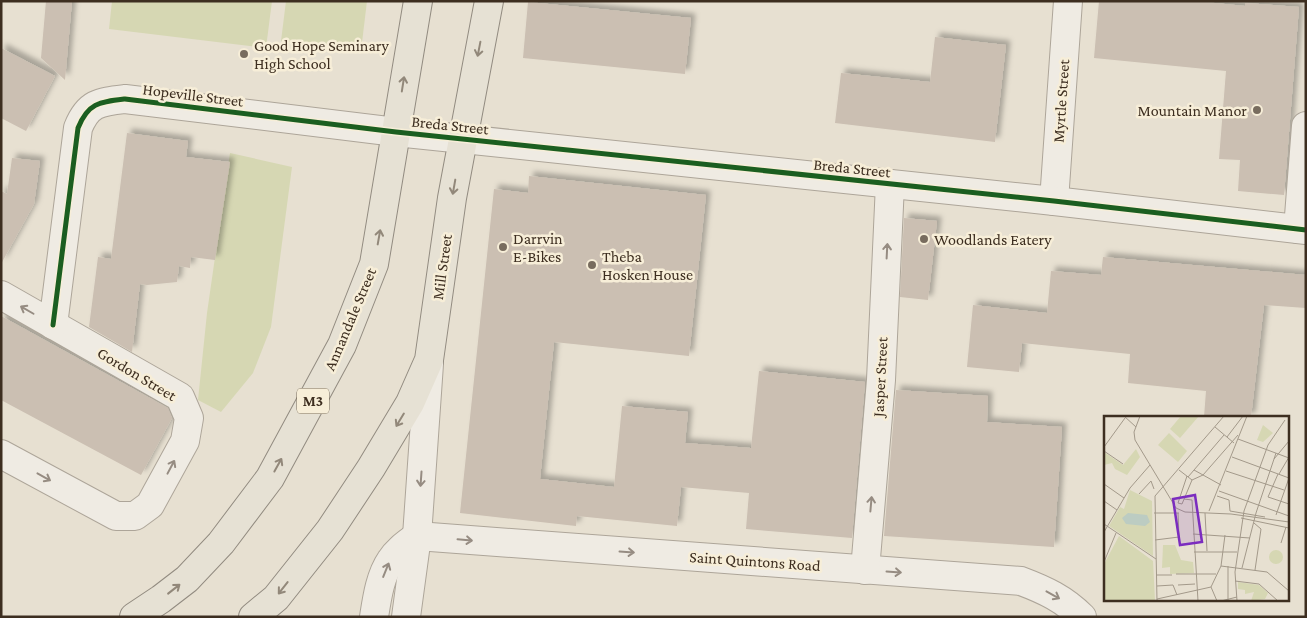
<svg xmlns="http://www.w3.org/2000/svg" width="1307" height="618" viewBox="0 0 1307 618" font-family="'Crimson Pro',serif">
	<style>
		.green { fill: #d6d7b3 }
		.building { fill: #cbbfb2; filter: url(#shadow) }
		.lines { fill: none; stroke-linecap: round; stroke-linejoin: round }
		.minor-casing { stroke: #ada599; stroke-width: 30 }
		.primary-casing { stroke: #928b80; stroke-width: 30 }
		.minor { stroke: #efebe3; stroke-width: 28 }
		.primary { stroke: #e6e1d4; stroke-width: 28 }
		.cycleway-casing { stroke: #f7eed8; stroke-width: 8 }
		.cycleway { stroke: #1b5e20; stroke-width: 5 }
		.oneway { stroke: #92887a }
		.oneway2 { stroke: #968c82 }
		.poi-dot { fill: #786c5e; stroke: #f7eed8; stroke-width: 2 }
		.labels { text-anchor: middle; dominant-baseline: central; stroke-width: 5; stroke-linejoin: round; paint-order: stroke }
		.shield { fill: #f7eed8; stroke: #756857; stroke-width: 1 }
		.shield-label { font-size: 15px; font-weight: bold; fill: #3d2e20 }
		.poi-label { font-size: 16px; fill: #3d2e20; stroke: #f7eed8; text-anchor: start }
		.street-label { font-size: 16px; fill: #3d2e20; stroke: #f7eed8 }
		.inset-road { fill: none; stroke: #a3998a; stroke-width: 1 }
		.view { fill: #7b2cbf; fill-opacity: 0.15; stroke: #7b2cbf; stroke-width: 2.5 }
		.inset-edge { fill: none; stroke: #3d2e20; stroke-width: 2.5 }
	</style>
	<defs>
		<filter id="shadow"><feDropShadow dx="4.5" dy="-4.5" stdDeviation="2.5" flood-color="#0004"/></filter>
	</defs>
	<rect width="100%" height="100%" fill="#e7e0d1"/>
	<g class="green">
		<polygon points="112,1 272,1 266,48 109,29"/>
		<polygon points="286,1 367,1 361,51 281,41"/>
		<polygon points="230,153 292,167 271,327 253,373 221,412 198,400 207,313"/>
	</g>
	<g class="building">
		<polygon points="46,1 72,1 65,80 41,58"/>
		<polygon points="1099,1 1194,1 1245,6 1245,3 1299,7 1284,195 1238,191 1240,160 1219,159 1226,71 1094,58"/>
		<polygon points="528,2 691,18 685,74 523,58"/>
		<polygon points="935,37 1006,45 995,142 835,123 841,73 930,82"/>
		<polygon points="1,48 55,76 26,131 1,118"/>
		<polygon points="127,133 188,141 186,157 230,162 215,260 191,257 190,268 179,266 177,282 147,285 140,284 132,352 89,327 98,257 111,259"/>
		<polygon points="12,158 40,161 34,204 1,264 1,191 7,194"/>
		<polygon points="529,176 706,195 689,356 554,342 540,479 614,487 622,406 688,412 685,443 751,448 759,371 865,382 852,538 746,529 749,493 681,487 677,526 577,516 576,526 460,513 494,189 528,193"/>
		<polygon points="904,218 937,221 928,300 900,297"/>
		<polygon points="1103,257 1306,275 1306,308 1264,305 1251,417 1204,417 1206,391 1128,383 1130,354 1022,343 1019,372 967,367 973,305 1047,313 1051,271 1101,275"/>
		<polygon points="1,316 168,408 172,418 141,475 1,400"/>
		<polygon points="896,390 988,396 987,422 1062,427 1054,547 884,536"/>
	</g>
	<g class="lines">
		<g class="minor-casing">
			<g id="minor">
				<polyline points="1054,201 1068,1"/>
				<polyline points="1298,229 1306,126"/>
				<polyline points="1,295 180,397 189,418 185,441 150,505 135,516 116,516 1,454"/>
				<path d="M53,325l25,-197c10,-25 21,-26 47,-29l271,33 658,69 252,29"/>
				<path d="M417,536l604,45c24,9 43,18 61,36"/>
				<polyline points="865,570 881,380 890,184"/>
				<path d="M374,617c3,-19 6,-41 17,-57 6,-10 17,-17 26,-24"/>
				<polyline points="406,617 417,536 429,364"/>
			</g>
		</g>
		<g class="primary-casing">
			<g id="primary">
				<polyline points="134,617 161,599 187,579 221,543 270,478 342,345 374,264 418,1"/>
				<polyline points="253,617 276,598 330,530 371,468 410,403 429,360 452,198 489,1"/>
			</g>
		</g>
		<use href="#minor" class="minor"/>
		<use href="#primary" class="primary"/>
		<g class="cycleway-casing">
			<path id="cycleway" d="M53,325l25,-197c10,-25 21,-26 47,-29l271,33 658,69 252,29"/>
		</g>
		<use href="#cycleway" class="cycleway"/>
	</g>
	<defs><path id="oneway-shaft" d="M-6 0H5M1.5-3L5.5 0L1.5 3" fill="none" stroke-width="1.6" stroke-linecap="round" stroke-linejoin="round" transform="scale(1.25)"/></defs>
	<g class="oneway">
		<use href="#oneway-shaft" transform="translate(479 49) rotate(101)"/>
		<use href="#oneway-shaft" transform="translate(403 84) rotate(-81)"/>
		<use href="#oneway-shaft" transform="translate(454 187) rotate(100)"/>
		<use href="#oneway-shaft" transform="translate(379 237) rotate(-80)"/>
		<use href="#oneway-shaft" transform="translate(400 420) rotate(121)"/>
		<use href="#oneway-shaft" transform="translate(278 465) rotate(-61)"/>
		<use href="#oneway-shaft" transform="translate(283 588) rotate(128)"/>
		<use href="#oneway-shaft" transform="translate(174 589) rotate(-38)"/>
	</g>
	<g class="oneway2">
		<use href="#oneway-shaft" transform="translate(887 251) rotate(-87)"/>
		<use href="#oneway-shaft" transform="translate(27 310) rotate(-150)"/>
		<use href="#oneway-shaft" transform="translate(171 467) rotate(-62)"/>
		<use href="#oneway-shaft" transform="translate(44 477) rotate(29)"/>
		<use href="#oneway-shaft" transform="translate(421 479) rotate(94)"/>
		<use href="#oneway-shaft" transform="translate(871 504) rotate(-85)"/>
		<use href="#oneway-shaft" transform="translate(465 540) rotate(5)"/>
		<use href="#oneway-shaft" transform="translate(627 552) rotate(4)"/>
		<use href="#oneway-shaft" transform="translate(386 570) rotate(-68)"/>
		<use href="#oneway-shaft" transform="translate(894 572) rotate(4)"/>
		<use href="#oneway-shaft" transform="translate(1053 595) rotate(29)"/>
	</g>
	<g class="poi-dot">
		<circle cx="244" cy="54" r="5"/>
		<circle cx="1257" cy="110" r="5"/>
		<circle cx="924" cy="239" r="5"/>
		<circle cx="503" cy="247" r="5"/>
		<circle cx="592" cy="265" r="5"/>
	</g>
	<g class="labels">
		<rect class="shield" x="297" y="388.5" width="32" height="25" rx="4"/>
		<g class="shield-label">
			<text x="313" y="401">M3</text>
		</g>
		<g class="poi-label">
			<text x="254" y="45">Good Hope Seminary<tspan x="254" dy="18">High School</tspan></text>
			<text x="1247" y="110" text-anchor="end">Mountain Manor</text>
			<text x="513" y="238">Darrvin<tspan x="513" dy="18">E-Bikes</tspan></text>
			<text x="934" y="239">Woodlands Eatery</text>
			<text x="602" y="256">Theba<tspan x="602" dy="18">Hosken House</tspan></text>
		</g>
		<g class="street-label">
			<text transform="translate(193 95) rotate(7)">Hopeville Street</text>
			<text transform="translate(1061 101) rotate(-86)">Myrtle Street</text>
			<text transform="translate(450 125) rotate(6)">Breda Street</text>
			<text transform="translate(852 168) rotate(6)">Breda Street</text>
			<text transform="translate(442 267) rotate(-82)">Mill Street</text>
			<text transform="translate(350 319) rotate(-67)">Annandale Street</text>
			<text transform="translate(137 374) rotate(31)">Gordon Street</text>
			<text transform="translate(880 377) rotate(-87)">Jasper Street</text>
			<text transform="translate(755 561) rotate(4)">Saint Quintons Road</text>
		</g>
	</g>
	<g transform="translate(1104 416)">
		<rect width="185" height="185" fill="#e7e0d1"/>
		<path d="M77,0h18l-19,22 -10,-9zM159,9l10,8 -10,9 -6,-2zM65,17l18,18 -9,11 -20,-17zM32,33l4,8 -13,18 -12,-6 -3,-6 -8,2v-13l19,13zM26,74l22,11 1,55 -44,-30 11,-19 4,2zM15,120l34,25 2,40h-51v-37zM59,129h12l6,15 12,2 1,11 -24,1v-7l-8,1zM165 141a7 7 0 1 1 14 0a7 7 0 1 1-14 0ZM134,166l21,3 9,8 -3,6 -14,2 3,-9 -9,2v-4l-7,-1z" fill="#d6d7b3"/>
		<path d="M24,97l19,2 3,7 -5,4 -19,-2 -4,-6z" fill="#bcccc2"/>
		<path class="inset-road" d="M20,0l12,11M36,0l-6,16 1,8 41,68 9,4 46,2 58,8M111,11l19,16M123,21l16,-21M134,23l51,19M0,31l21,-29M0,35l19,13M128,41l57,21 -13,37M170,43l15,-18M75,54l13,10M90,54l27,15M122,55l58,19M174,58l-10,23 21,7M175,58l10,-17M83,60l-9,27 4,1 10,-24M84,61l36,-42M88,64l11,-5 35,-40M0,68l20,14M115,75l70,25M35,78l12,-13 3,8M113,80l12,4 1,11 35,6M80,83l8,1 6,101M0,85l13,9M105,95l38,-95M50,97h25M101,97l2,38M137,102l48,10M150,107l7,6 -6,41M0,108l52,35M0,116l26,-44 20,-23M89,118l57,4M51,124l24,-3 -1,-24M177,127l5,-16M90,136h43M0,146l12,-29M117,150l46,6 22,19M117,150l4,-31M124,150v35M138,152l14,-55 20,-60M72,158h40M52,159h16M131,165l24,3 19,17M74,169l17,-1M53,170l16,-1 4,10M107,171l6,14M53,183l54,-12 10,-21M53,185l-2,-105 69,-80M117,185l16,-4M133,185l-2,-29 9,-61 24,-66 17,-25"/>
		<path class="view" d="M91,79l7,47 -22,3 -7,-46z"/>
		<rect width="185" height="185" class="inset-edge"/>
	</g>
	<rect width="1307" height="618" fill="none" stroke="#3d2e20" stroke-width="5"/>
</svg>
